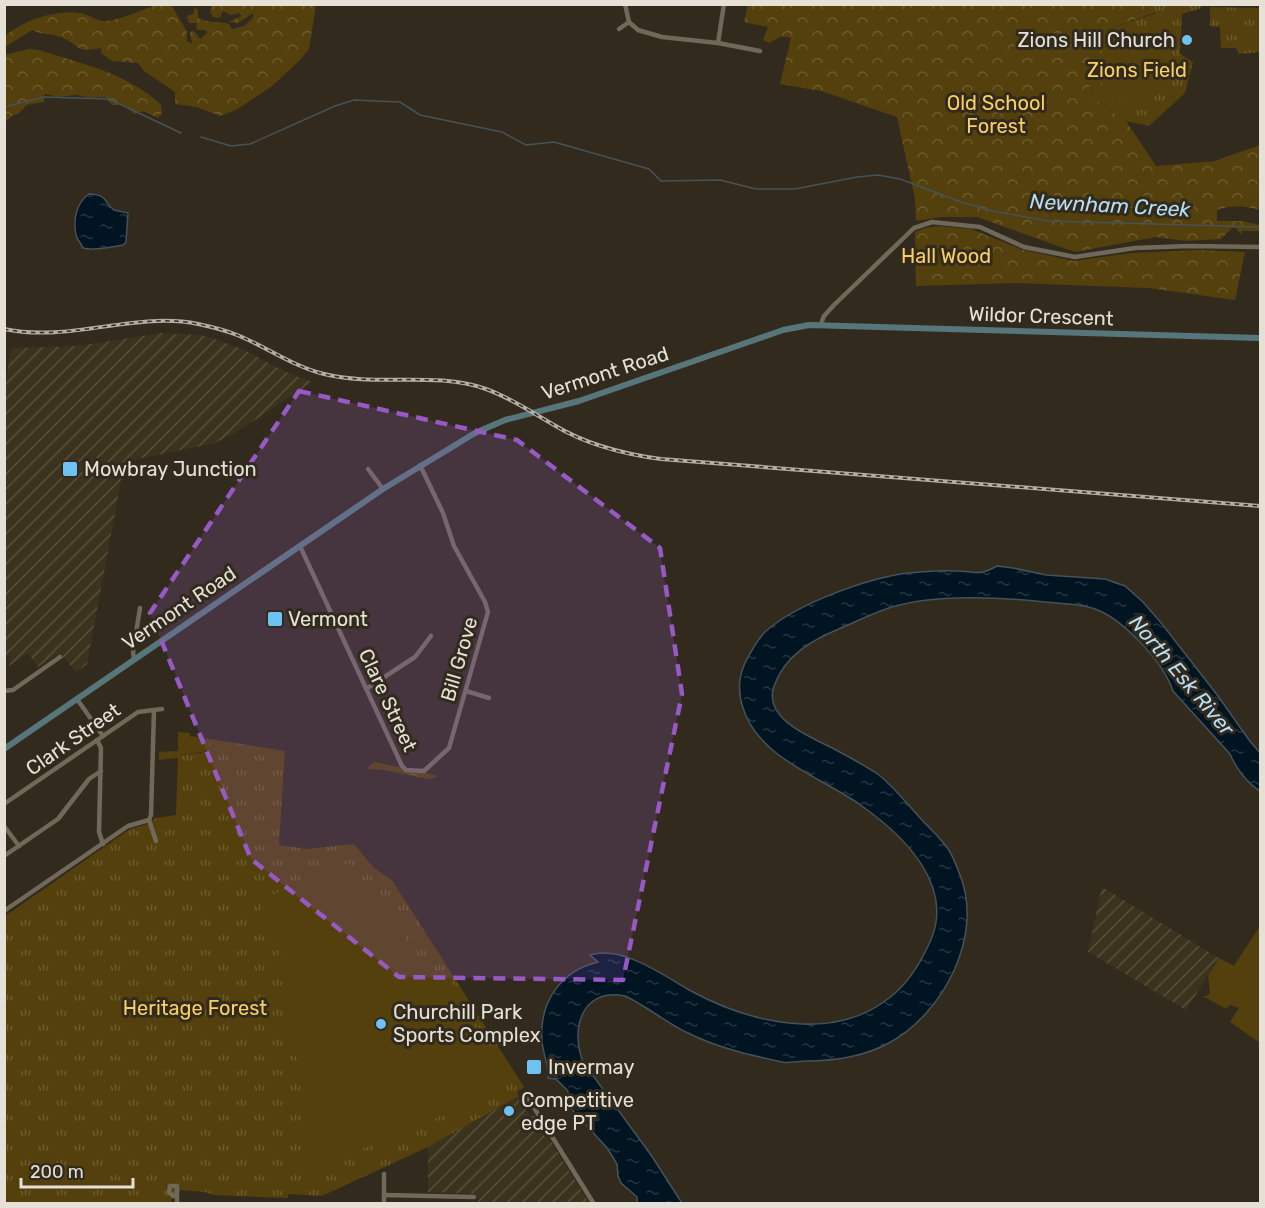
<svg xmlns="http://www.w3.org/2000/svg" width="1265" height="1208" viewBox="0 0 1265 1208" font-family="Rubik,sans-serif">
	<style>
		.industrial { fill: url(#industrial-furrows) }
		.grass { fill: url(#grass-tufts) }
		.forest { fill: url(#forest-crowns) }
		.garden { fill: #53400c }
		.water { fill: url(#water-ripples); stroke: #455258; stroke-width: 1.5 }
		.lines { fill: none; stroke-linecap: round; stroke-linejoin: round }
		.stream { stroke: #455258; stroke-width: 1.5 }
		.street { stroke: #706959; stroke-width: 4.5 }
		.secondary { stroke: #57767c; stroke-width: 6 }
		.rail-casing { stroke: #b3aea3; stroke-width: 4 }
		.rail { stroke: #322b1d; stroke-width: 1.5; stroke-dasharray: 4.5; stroke-linecap: butt }
		.marked { fill: #9659c5; fill-opacity: 0.2; stroke: #9659c5; stroke-width: 4.5; stroke-dasharray: 12 8; stroke-linejoin: round }
		.poi-dot { fill: #6cc3f2; stroke: #322b1d; stroke-width: 2 }
		.labels { text-anchor: middle; dominant-baseline: central; stroke-width: 6; stroke-linejoin: round; paint-order: stroke }
		.poi-label { font-size: 20px; fill: #e5e1d7; stroke: #322b1d; text-anchor: start }
		.park-label { font-size: 20px; fill: #fad063; stroke: #322b1d }
		.street-label { font-size: 20px; fill: #e5e1d7; stroke: #322b1d }
		.water-label { font-size: 21px; font-style: italic; fill: #b6def6; stroke: #322b1d }
	</style>
	<defs>
		<pattern id="industrial-furrows" width="10" height="10" patternUnits="userSpaceOnUse" patternTransform="scale(1.5)"><rect width="10" height="10" fill="#3b331d"/><path d="M-1 1l2-2M0 10L10 0M9 11l2-2" fill="none" stroke="#57503d"/></pattern>
		<pattern id="grass-tufts" width="24" height="20" patternUnits="userSpaceOnUse" patternTransform="scale(1.5)"><rect width="24" height="20" fill="#53400c"/><path d="M3 7l-1-3M5 7V3M7 7l1-3M15 17l-1-3M17 17v-4M19 17l1-3" fill="none" stroke="#6c5b2f"/></pattern>
		<pattern id="forest-crowns" width="20" height="18" patternUnits="userSpaceOnUse" patternTransform="scale(1.5)"><rect width="20" height="18" fill="#53400c"/><path d="M2 6a3 3 0 1 1 6 0M12 15a3 3 0 1 1 6 0" fill="none" stroke="#6c5b2f"/></pattern>
		<pattern id="water-ripples" width="26" height="14" patternUnits="userSpaceOnUse" patternTransform="scale(1.5)"><rect width="26" height="14" fill="#001422"/><path d="M2 4q2-2 4 0t4 0M15 11q2-2 4 0t4 0" fill="none" stroke="#253641"/></pattern>
	</defs>
	<rect width="100%" height="100%" fill="#322b1d"/>
	<g class="industrial">
		<polygon points="162,333 200,335 218,340 242,349 286,372 312,382 237,432 215,443 123,462 123,470 87,664 76,672 65,659 56,655 38,667 28,653 9,666 10,656 5,655 4,401 10,353 14,348 77,346"/>
		<polygon points="1102,887 1219,958 1186,1010 1088,952"/>
		<polygon points="519,1096 529,1115 535,1116 589,1203 479,1203 476,1194 428,1192 428,1147"/>
	</g>
	<g class="grass">
		<polygon points="1148,5 1203,5 1199,9 1182,14 1180,54 1193,62 1185,93 1149,126 1126,121 1092,97 1087,71 1100,32 1156,13"/>
		<polygon points="1210,7 1260,8 1260,52 1239,54 1236,48 1221,48 1220,27 1210,26"/>
		<polygon points="210,739 285,751 279,845 306,849 354,844 374,868 392,880 524,1087 517,1092 519,1096 428,1147 322,1196 288,1194 288,1198 213,1195 205,1192 181,1190 172,1199 171,1203 5,1203 5,916 130,829 148,824 156,818 176,815 178,758 159,760 159,752 178,751 179,755 207,752"/>
	</g>
	<g class="forest">
		<path d="M160,4l12,2 15,26v9l5,3 -2,-12 4,-1 6,8 7,-6 -1,-3h-10l1,-7h-8l-2,-7 6,-2 2,-7 3,3v8c9,5 21,3 31,6l3,5 12,-3 9,-8v-5l-15,10 -9,-1 12,-6 -2,-3 -8,2 -8,-4 -3,7 -7,-1 -3,-5 2,-7h104l-7,44 -9,11 -28,26 -36,24 -16,6 -23,-9 -22,-3v-12l-31,-21 -6,-8 -26,-2 -10,-7 -1,-6c-28,6 -20,-4 -41,-11 -9,-4 -19,-2 -28,-7l-27,17v-11c18,-16 54,-28 79,-22 7,2 14,8 22,7 18,-2 36,-12 54,-17z"/>
		<path d="M748,4l400,1 8,7 -56,20 -13,39 5,26 34,24 30,45 59,-5 45,-16v65c-14,-4 -29,-5 -43,0v11h24l19,4 -1,6h-17l-1,4 -5,-7h-4l-11,11 -35,2 -30,-4 -81,15 -98,-35h-36l-25,4 -1,-22 -18,-82 -76,-26 -41,-7 11,-46 -9,-2 -13,7 -6,-3 5,-13 -24,-5z"/>
		<path d="M29,49l10,1c43,14 89,23 122,55l1,8 -4,5 -15,-7 -9,3 -9,-9h-13l-7,-8 -14,1 -14,-3 -21,2 -9,-3 -3,1v7l-17,3 -9,9 -5,1 -8,7 -1,-67z"/>
		<polygon points="938,226 971,229 1023,250 1074,261 1131,253 1200,250 1245,252 1235,300 1149,288 1016,283 916,286 915,232 925,228"/>
		<polygon points="375,762 435,775 437,777 428,779 384,770 369,769 368,767"/>
	</g>
	<g class="garden">
		<circle cx="1132" cy="68" r="34"/>
		<polygon points="178,732 190,733 190,736 210,739 208,751 178,755"/>
		<polygon points="351,863 369,894 395,918 413,955 439,976 454,993 497,1061 500,1075 499,1086 415,1129 300,1172 305,1103 298,1059 294,1055 281,977 288,968 258,914 271,895 314,880"/>
		<polygon points="1260,926 1260,1043 1230,1022 1239,1008 1230,1005 1226,1009 1203,996 1207,996 1210,993 1208,976 1219,958 1234,966"/>
	</g>
	<g class="water">
		<path d="M89,194c21,1 13,8 25,16l14,3 -2,29 -3,3c-10,2 -31,6 -40,3 -2,-5 -6,-8 -7,-13 -3,-15 0,-32 13,-41z"/>
		<path d="M997,566l16,2 33,7 59,4 20,7 18,16 19,22 56,72 31,44 11,13v38c-13,-8 -24,-23 -30,-37l-57,-63c-9,-28 -47,-68 -73,-80 -17,-8 -37,-7 -55,-9 -45,-5 -110,-8 -153,5 -17,5 -34,14 -51,21 -29,12 -56,27 -67,58 -12,34 40,52 62,64 15,8 30,16 43,25 16,13 29,30 43,45 9,10 21,20 28,32 4,7 7,15 10,23 24,60 -16,138 -71,168 -26,14 -54,18 -83,18 -8,0 -17,3 -24,1 -32,-7 -64,-14 -94,-29 -22,-10 -41,-27 -63,-37 -43,-9 -55,33 -42,66l68,93 31,48h-45v-6l-16,-14 -3,-7 -1,-12 -9,-15 -41,-45 1,-13 -12,-12 -8,-1c1,-12 -5,-24 -6,-37 -3,-38 18,-70 56,-79l-8,-7c33,-10 74,21 101,36 57,31 138,51 194,10 21,-14 34,-35 44,-57 28,-57 -25,-108 -67,-138 -40,-29 -103,-47 -119,-98 -5,-15 -5,-30 2,-45 5,-10 12,-23 20,-31 32,-29 111,-58 155,-60 12,-1 24,-2 36,-1 20,0 21,6 41,-5z"/>
	</g>
	<g class="lines">
		<g class="stream">
			<polyline points="4,107 44,97 109,99 181,133"/>
			<polyline points="201,137 231,146 250,144 335,106 354,100 400,102 420,115 502,132 526,145 554,142 649,169 661,181 720,180 756,189 795,189 857,177 878,175 900,179 961,202 993,211 1048,221 1260,227"/>
		</g>
		<g class="street">
			<polyline points="625,4 629,22 638,30 662,37 718,43 760,51"/>
			<polyline points="619,29 629,22"/>
			<polyline points="718,43 724,4"/>
			<polyline points="821,324 824,316 834,305 914,228 932,222 980,227 1024,247 1075,257 1135,248 1189,246 1260,247"/>
			<polyline points="368,469 383,489"/>
			<polyline points="300,546 402,766 406,770 424,771 449,748 488,612 485,602 454,546 443,513 420,465"/>
			<polyline points="134,659 133,652 140,608"/>
			<polyline points="366,689 415,657 431,636"/>
			<polyline points="4,691 13,690 60,657"/>
			<polyline points="466,691 489,698"/>
			<polyline points="77,699 103,736"/>
			<polyline points="97,740 101,748 99,832 103,844"/>
			<polyline points="4,804 138,712 162,709"/>
			<polyline points="149,820 151,815 154,710"/>
			<polyline points="149,820 156,841"/>
			<polyline points="4,826 19,846"/>
			<polyline points="4,856 58,819 89,779 101,771"/>
			<polyline points="4,911 128,826 149,820"/>
			<polyline points="528,1098 594,1204"/>
			<polyline points="384,1174 384,1204"/>
			<polyline points="384,1195 474,1197"/>
			<polyline points="177,1196 173,1196 169,1192 170,1186 177,1186 177,1204"/>
		</g>
		<polyline class="secondary" points="4,749 383,489 475,433 505,420 579,401 783,330 809,325 1260,338"/>
		<g class="rail-casing">
			<path id="rail" d="M4,329c66,14 132,-18 194,-5 14,3 27,6 39,11 30,12 55,31 87,39 53,13 110,-3 162,15 25,9 45,23 68,36 33,20 69,29 107,34l599,47"/>
		</g>
		<use href="#rail" class="rail"/>
	</g>
	<path class="marked" d="M299,391l218,49 143,108 22,146 -59,286 -224,-3 -148,-118 -101,-246z"/>
	<g class="poi-dot">
		<circle cx="1187" cy="40" r="6"/>
		<rect x="62" y="461" width="16" height="16" rx="3"/>
		<rect x="267" y="611" width="16" height="16" rx="3"/>
		<circle cx="381" cy="1024" r="6"/>
		<rect x="526" y="1059" width="16" height="16" rx="3"/>
		<circle cx="509" cy="1111" r="6"/>
	</g>
	<g class="labels">
		<g class="poi-label">
			<text x="1175" y="40" text-anchor="end">Zions Hill Church</text>
			<text x="84" y="469">Mowbray Junction</text>
			<text x="288" y="619">Vermont</text>
			<text x="393" y="1012">Churchill Park<tspan x="393" dy="23">Sports Complex</tspan></text>
			<text x="548" y="1067">Invermay</text>
			<text x="521" y="1100">Competitive<tspan x="521" dy="23">edge PT</tspan></text>
		</g>
		<g class="park-label">
			<text x="1137" y="70">Zions Field</text>
			<text x="996" y="103">Old School<tspan x="996" dy="23">Forest</tspan></text>
			<text x="946" y="256">Hall Wood</text>
			<text x="195" y="1008">Heritage Forest</text>
		</g>
		<g class="street-label">
			<text transform="translate(1041 316) rotate(2)">Wildor Crescent</text>
			<text transform="translate(605 373) rotate(-18)">Vermont Road</text>
			<text transform="translate(179 608) rotate(-34)">Vermont Road</text>
			<text transform="translate(459 659) rotate(-74)">Bill Grove</text>
			<text transform="translate(388 700) rotate(65)">Clare Street</text>
			<text transform="translate(73 739) rotate(-35)">Clark Street</text>
		</g>
		<g class="water-label">
			<text transform="translate(1110 205) rotate(3)">Newnham Creek</text>
			<text transform="translate(1182 675) rotate(50)">North Esk River</text>
		</g>
	</g>
	<rect width="1265" height="1208" fill="none" stroke="#e5e1d7" stroke-width="12"/>
	<path d="M21 1178v9h112v-9" fill="none" stroke="#e5e1d7" stroke-width="3"/>
	<text x="30" y="1178" font-size="18" fill="#e5e1d7" stroke="#322b1d" stroke-width="4.5" paint-order="stroke">200 m</text>
</svg>
